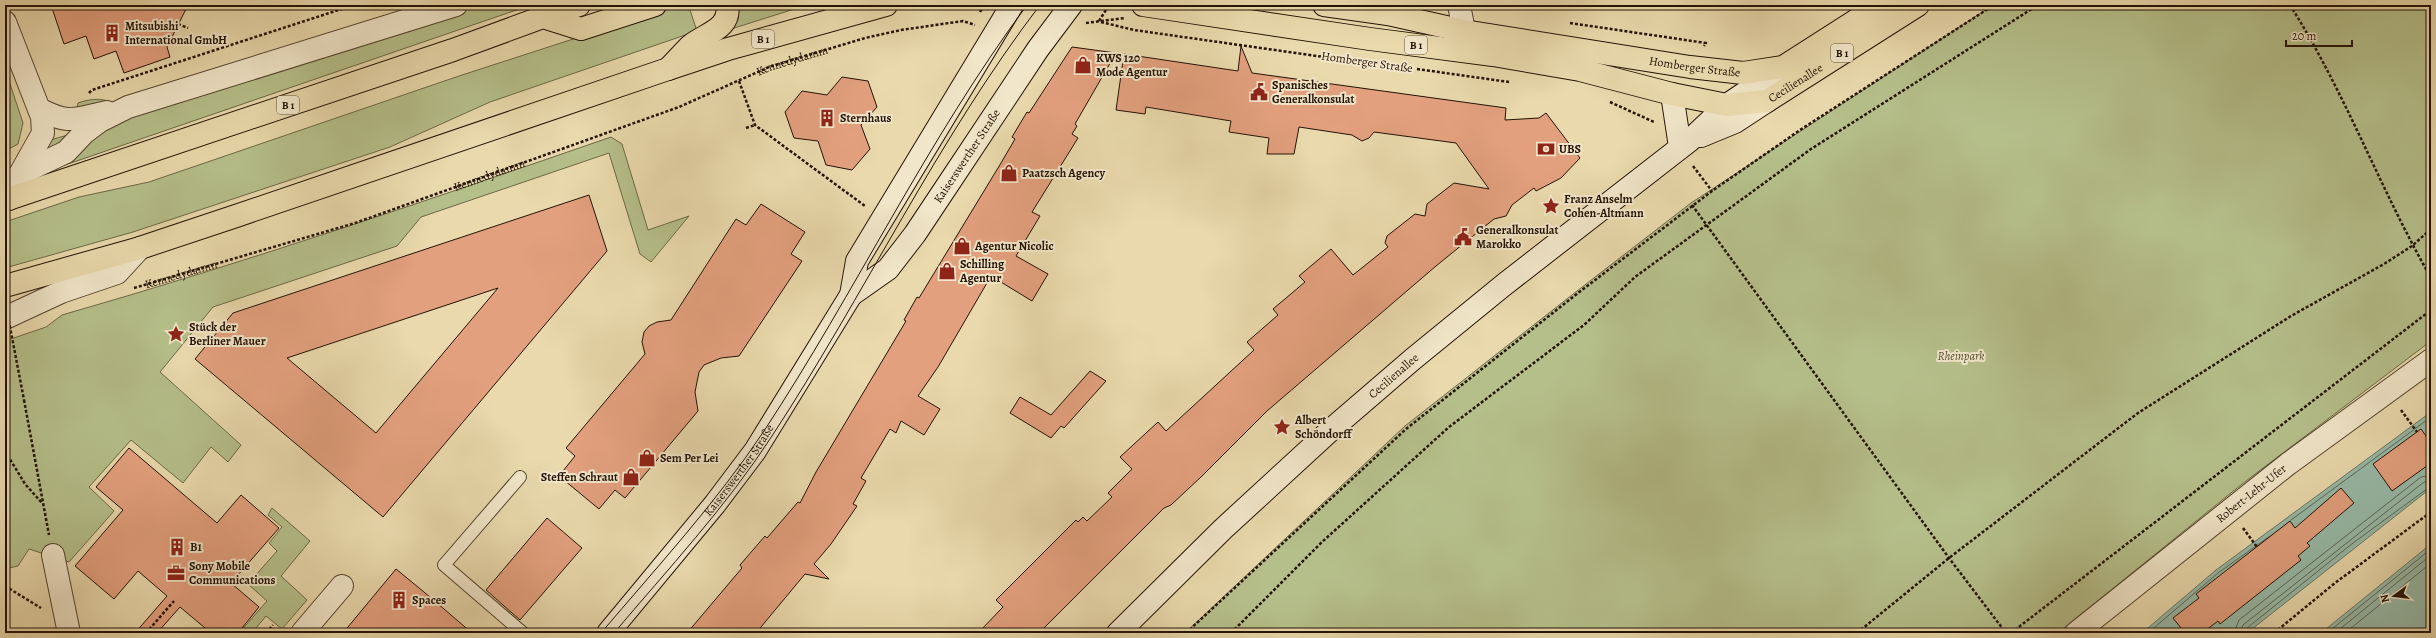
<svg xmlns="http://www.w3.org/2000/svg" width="2436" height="638" viewBox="0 0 2436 638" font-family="Alegreya,serif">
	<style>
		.green { fill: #b5bf8a; stroke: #6c6848 }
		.water { fill: #97baa8; stroke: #697767 }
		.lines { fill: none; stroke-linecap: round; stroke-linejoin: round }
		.shore { stroke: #5d6656; stroke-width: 1 }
		.building { fill: #e3a07e; stroke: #231205; fill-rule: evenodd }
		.lane-casing { stroke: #54442f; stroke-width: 14 }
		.street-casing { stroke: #54442f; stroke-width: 24 }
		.secondary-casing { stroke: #231205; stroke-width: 24 }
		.primary-casing { stroke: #231205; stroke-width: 24 }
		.highway-casing { stroke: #231205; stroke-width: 24 }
		.path { stroke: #231205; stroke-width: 2.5; stroke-dasharray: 3 2; stroke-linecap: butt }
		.lane { stroke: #f1e6c9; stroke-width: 12 }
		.street { stroke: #f1e6c9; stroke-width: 22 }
		.secondary { stroke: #f1e6c9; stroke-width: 22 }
		.primary { stroke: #e9d9ac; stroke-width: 22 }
		.highway { stroke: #e9d9ac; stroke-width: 22 }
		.tram { stroke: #231205; stroke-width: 1 }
		.path-bridge { stroke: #231205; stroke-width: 2.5; stroke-dasharray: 3 2; stroke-linecap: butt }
		.labels { text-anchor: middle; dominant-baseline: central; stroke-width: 4; stroke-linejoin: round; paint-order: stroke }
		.shield { fill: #f1e6c9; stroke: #615240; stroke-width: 1 }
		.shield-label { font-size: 11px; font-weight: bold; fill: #231205 }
		.poi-label { font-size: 12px; font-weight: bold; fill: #231205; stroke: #f1e6c9; text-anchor: start }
		.street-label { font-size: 12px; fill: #231205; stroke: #f1e6c9 }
		.park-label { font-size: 12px; font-style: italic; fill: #564f34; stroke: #f1e6c9 }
	</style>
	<rect width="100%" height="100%" fill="#e9d9ac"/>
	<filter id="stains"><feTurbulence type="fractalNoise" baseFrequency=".005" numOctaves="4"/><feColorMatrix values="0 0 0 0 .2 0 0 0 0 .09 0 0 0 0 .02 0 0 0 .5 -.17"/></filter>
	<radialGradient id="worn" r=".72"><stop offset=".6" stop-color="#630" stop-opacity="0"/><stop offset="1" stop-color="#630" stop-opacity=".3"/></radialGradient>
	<g class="green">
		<path d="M468,5h63l-466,160 -20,2 -2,-25 25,-7 7,-12 3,-20c23,-8 33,-2 53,9z"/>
		<polygon points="738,5 807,5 728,30 738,18"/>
		<polygon points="1993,5 2431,5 2431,341 2242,484 2058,633 1185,633 1405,426 1577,291 1691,203"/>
		<polygon points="675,6 678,9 689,7 697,31 490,102 390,147 133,232 5,268 5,222 79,197 149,182 459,76"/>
		<polygon points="5,69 23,123 18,144 5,151"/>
		<path d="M611,137l11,7 26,86 41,-14 -38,46 -11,-8 -31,-101 -188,64 -24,29 -184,61 -53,65 81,73 -13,17 -17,-15 -28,36 -52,-43 -42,47 25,24 -45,51 -40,-13 -11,17 -13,3v-228l41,-14 16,-12c185,-53 367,-115 549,-178z"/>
		<polygon points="272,508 310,541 281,576 307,600 282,629 266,616 252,633 239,633 267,601 248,584 277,551 269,543 282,527 268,515"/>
	</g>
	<g class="water">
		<polygon points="2431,412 2431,488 2247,633 2142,633 2216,570"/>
		<polygon points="2431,543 2431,633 2321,633 2431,544"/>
	</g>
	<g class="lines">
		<g class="shore">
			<polyline points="2291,520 2431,417"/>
			<polyline points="2148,633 2218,573 2270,536"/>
			<polyline points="2234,633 2239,620 2421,477 2431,475"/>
			<polyline points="2240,633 2243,625 2424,482 2431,481"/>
			<polyline points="2245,633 2247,628 2353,543 2431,486"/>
			<polyline points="2327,633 2431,549"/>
			<polyline points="2335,633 2431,555"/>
			<polyline points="2345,633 2431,563"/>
		</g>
	</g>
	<g class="building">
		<polygon points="51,5 188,5 167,47 170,57 124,73 116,51 94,59 86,36 64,44"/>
		<polygon points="1241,46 1252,73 1506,108 1505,120 1539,118 1546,113 1580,158 1561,178 1536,191 1534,188 1512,205 1506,216 1494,219 1436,266 1267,411 1202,476 1171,505 1164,508 1039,633 978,633 1003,607 996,600 1076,520 1078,522 1083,517 1087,521 1112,497 1108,493 1132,469 1120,457 1158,422 1166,431 1254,350 1247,342 1278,315 1273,309 1305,282 1299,276 1331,249 1353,275 1388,247 1385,243 1387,236 1415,214 1425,216 1427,204 1454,183 1489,189 1456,143 1374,132 1369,138 1362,141 1352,135 1299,127 1294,154 1267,154 1269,138 1229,132 1231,121 1146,107 1145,114 1116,110 1124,54 1238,71"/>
		<polygon points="1072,47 1116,53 1075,124 1077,126 1072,134 1078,138 1032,212 1040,216 1016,256 1048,274 1032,301 991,276 938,367 918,396 940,409 924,435 901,421 896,433 890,429 861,478 866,481 853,504 857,506 831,544 814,564 829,579 805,574 756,633 687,633 742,568 740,565 765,536 767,538 798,502 800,503 816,472 906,321 904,320 917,297 919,298 1001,163 1015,139 1012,137 1027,112 1029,113"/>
		<polygon points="842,77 868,81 877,107 861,125 870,149 852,170 826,165 818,141 794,138 785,112 802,91 827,95"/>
		<path d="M589,195l18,56 -224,266 -188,-158 38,-46zM498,288l-122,145 -89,-75z"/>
		<polygon points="761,204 805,232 791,254 802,261 739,356 721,358 704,365 699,372 695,392 698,411 625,498 615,490 599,509 559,476 575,456 566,448 645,354 642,342 644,332 649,326 657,322 671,320 736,219 746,225"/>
		<polygon points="1090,371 1106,381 1064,428 1061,426 1051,438 1010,413 1020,397 1051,415"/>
		<polygon points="2421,429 2431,443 2431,463 2392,491 2373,464"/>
		<polygon points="129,448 217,523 241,495 279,528 231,583 259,607 238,633 211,633 180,607 157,633 135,633 167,596 138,571 114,599 75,566 123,510 96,487"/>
		<polygon points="2341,488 2354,503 2307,543 2310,546 2298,556 2301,560 2220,624 2218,621 2202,633 2185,633 2173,618 2199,598 2196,594 2290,521 2295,528"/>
		<polygon points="547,518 582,548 520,620 486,590"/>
		<polygon points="396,569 430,597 472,633 343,633"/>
	</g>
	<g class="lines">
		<g class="lane-casing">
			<polyline id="lane" points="520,477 444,565 523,633"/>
		</g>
		<g class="street-casing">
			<g id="street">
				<polyline points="1459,5 1464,31"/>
				<polyline points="5,22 42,117 43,133 20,174"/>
				<path d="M39,109c31,16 35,10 68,3"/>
				<polyline points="9,199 20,174 66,152 84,133 100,121 128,107 456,5"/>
				<polyline points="5,318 61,292 117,273 140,248"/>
				<polyline points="53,555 69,633"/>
				<polyline points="302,633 342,586"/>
				<path id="s2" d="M2076,633l212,-169 143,-104"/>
			</g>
		</g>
		<g class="secondary-casing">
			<g id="secondary">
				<polyline points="1672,94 1680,147"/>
				<polyline points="1701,136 1735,122 1767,101"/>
				<path id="s3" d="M851,295l37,-26 27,-35 123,-185 33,-44"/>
				<path id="s4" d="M608,633l107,-129 40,-53 96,-156 6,-34 155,-256"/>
				<path id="s5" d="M1118,633l105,-104 111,-102 79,-68 92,-75 184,-143 38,-36 56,-38"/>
			</g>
		</g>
		<g class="primary-casing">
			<g id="primary">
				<path id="s6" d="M1143,5l227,34 123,16 87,15 92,24 55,11 40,-4 151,-96"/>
				<path id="s7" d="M1324,5l64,9 76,17 226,36 53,6 40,-6 97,-62"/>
				<polyline points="543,17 579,5"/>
				<polyline points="668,69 728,49 886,5"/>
			</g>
		</g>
		<g class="highway-casing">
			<g id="highway">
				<polyline points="5,200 453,50 543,17 581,29 655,5"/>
				<path d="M5,286l135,-38 99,-33 429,-146c8,-8 15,-16 22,-23 14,-12 42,-17 37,-41"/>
			</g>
		</g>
		<g class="path">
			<path d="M2290,5c55,87 90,184 141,273"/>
			<polyline points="980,12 984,5"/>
			<polyline points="1099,21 1109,5"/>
			<polyline points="1101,22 1134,30 1331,58"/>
			<polyline points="1086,23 1125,18"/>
			<polyline points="1570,23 1706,43 1704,46"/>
			<polyline points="178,24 188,28"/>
			<polyline points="1417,69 1509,82"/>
			<polyline points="739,81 755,125 865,206"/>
			<polyline points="89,93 92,90 354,5"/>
			<polyline points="1610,102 1654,122"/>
			<polyline points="746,128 755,125"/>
			<polyline points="1693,166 1712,191"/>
			<polyline points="1692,205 1949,558 2006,633"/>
			<path id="s1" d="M134,288l221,-65 324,-116 90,-40 96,-29 36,-8 62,-9 12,4"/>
			<polyline points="24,400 49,535"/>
			<polyline points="2401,410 2417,432"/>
			<polyline points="5,451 25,484 42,503"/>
			<polyline points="2243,528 2257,547"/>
			<polyline points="5,586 41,608"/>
			<polyline points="146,633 174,601"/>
			<polyline points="266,633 273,625"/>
			<polyline points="1186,633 1406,429 1578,293 1712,191 1800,130 1994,5"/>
			<polyline points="1231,633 1322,542 1449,427 1584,325 1635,277 1811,149 2038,5"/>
			<polyline points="1857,633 1949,558 2138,413 2291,316 2384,264 2412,246 2431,229"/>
			<polyline points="2011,633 2431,310"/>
			<polyline points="2274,633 2335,583 2431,512"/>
		</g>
		<use href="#lane" class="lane"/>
		<use href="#street" class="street"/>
		<use href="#secondary" class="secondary"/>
		<use href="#primary" class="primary"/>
		<use href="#highway" class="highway"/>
		<g class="tram">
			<path d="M601,633c56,-66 115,-130 163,-202 92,-140 163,-291 263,-426"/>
			<path d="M614,633c54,-64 112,-126 158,-197 93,-142 165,-296 268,-431"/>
		</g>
		<polyline class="path-bridge" points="5,301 24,400"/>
	</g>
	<defs>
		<g id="building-bare" transform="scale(1.38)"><path d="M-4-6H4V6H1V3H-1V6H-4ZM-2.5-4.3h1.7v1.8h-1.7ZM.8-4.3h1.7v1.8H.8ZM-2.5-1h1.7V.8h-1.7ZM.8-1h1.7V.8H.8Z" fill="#8f2418" stroke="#f1e6c9" stroke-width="2.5" paint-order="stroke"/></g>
		<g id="shop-bare" transform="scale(1.38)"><path d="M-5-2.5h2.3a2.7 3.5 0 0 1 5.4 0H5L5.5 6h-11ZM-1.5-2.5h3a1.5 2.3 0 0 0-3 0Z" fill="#8f2418" stroke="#f1e6c9" stroke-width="2.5" paint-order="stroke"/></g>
		<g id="civic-bare" transform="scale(1.38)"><path d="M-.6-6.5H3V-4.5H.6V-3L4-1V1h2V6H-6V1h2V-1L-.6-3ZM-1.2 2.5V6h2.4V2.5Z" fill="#8f2418" stroke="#f1e6c9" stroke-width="2.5" paint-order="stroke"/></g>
		<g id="bank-bare" transform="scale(1.38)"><path d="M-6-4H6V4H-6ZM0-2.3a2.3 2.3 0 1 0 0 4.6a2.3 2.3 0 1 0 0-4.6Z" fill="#8f2418" stroke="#f1e6c9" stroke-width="2.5" paint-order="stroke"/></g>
		<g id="sight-bare" transform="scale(1.38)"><path d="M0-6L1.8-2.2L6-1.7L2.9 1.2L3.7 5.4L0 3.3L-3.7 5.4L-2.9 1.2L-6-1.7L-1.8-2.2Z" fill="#8f2418" stroke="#f1e6c9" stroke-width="2.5" paint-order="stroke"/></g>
		<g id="office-bare" transform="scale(1.38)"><path d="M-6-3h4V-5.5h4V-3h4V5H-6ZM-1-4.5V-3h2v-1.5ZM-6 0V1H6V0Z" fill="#8f2418" stroke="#f1e6c9" stroke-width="2.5" paint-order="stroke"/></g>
	</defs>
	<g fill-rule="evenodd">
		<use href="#building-bare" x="112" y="33"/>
		<use href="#shop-bare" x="1083" y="65"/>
		<use href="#civic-bare" x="1259" y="92"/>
		<use href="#building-bare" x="827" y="118"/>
		<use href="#bank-bare" x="1546" y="149"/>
		<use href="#shop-bare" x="1009" y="173"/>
		<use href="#sight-bare" x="1551" y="206"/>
		<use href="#civic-bare" x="1463" y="237"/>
		<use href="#shop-bare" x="962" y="246"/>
		<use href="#shop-bare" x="947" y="271"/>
		<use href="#sight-bare" x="176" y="334"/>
		<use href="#sight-bare" x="1282" y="427"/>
		<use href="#shop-bare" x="647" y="458"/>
		<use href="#shop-bare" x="631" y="477"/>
		<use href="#building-bare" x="177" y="547"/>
		<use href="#office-bare" x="176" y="573"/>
		<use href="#building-bare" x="399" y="600"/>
	</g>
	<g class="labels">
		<g class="shield">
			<rect x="752" y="30" width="22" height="18" rx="3"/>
			<rect x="1405" y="36" width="22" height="18" rx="3"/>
			<rect x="1831" y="44" width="22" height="18" rx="3"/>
			<rect x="277" y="96" width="22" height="18" rx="3"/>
		</g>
		<g class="shield-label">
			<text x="763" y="39">B 1</text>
			<text x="1416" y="45">B 1</text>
			<text x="1842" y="53">B 1</text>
			<text x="288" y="105">B 1</text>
		</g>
		<g class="poi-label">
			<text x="125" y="26">Mitsubishi<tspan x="125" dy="14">International GmbH</tspan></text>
			<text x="1096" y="58">KWS 120<tspan x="1096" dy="14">Mode Agentur</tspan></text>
			<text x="1272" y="85">Spanisches<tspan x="1272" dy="14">Generalkonsulat</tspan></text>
			<text x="840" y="118">Sternhaus</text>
			<text x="1559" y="149">UBS</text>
			<text x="1022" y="173">Paatzsch Agency</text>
			<text x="1564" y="199">Franz Anselm<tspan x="1564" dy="14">Cohen-Altmann</tspan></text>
			<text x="1476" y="230">Generalkonsulat<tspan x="1476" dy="14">Marokko</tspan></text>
			<text x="975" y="246">Agentur Nicolic</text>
			<text x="960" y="264">Schilling<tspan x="960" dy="14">Agentur</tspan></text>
			<text x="189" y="327">Stück der<tspan x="189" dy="14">Berliner Mauer</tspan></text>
			<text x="1295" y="420">Albert<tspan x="1295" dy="14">Schöndorff</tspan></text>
			<text x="660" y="458">Sem Per Lei</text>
			<text x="618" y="477" text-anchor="end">Steffen Schraut</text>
			<text x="190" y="547">B1</text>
			<text x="189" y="566">Sony Mobile<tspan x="189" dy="14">Communications</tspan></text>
			<text x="412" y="600">Spaces</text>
		</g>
		<g class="street-label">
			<text stroke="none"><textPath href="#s1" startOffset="697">Kennedydamm</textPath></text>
			<text transform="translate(1367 62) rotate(8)">Homberger Straße</text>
			<text stroke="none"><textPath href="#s7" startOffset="376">Homberger Straße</textPath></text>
			<text stroke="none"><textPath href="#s6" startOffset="667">Cecilienallee</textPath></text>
			<text stroke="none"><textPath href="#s3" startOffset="183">Kaiserswerther Straße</textPath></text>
			<text stroke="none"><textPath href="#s1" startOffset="373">Kennedydamm</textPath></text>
			<text stroke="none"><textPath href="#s1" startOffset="49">Kennedydamm</textPath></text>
			<text stroke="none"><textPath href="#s5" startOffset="377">Cecilienallee</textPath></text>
			<text stroke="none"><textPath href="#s4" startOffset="209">Kaiserswerther Straße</textPath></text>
			<text stroke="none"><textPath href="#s2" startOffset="224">Robert-Lehr-Ufer</textPath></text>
		</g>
		<g class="park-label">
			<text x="1961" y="356">Rheinpark</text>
		</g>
	</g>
	<rect width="2436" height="638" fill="none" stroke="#e9d9ac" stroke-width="20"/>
	<rect x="6" y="6" width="2424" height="626" fill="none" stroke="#231205" stroke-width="2"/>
	<rect x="10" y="10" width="2416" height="618" fill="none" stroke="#231205"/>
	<g transform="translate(2394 596) rotate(255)" stroke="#f1e6c9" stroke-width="3" paint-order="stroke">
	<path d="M0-3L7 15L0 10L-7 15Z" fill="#231205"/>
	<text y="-6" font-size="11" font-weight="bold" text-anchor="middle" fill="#231205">N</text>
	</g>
	<path d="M2286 40v6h66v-6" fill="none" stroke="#231205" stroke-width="2"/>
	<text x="2292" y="40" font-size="12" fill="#231205" stroke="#f1e6c9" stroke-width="3" paint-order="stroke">20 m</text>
	<rect width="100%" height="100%" filter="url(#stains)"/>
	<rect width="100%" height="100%" fill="url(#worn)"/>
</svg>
